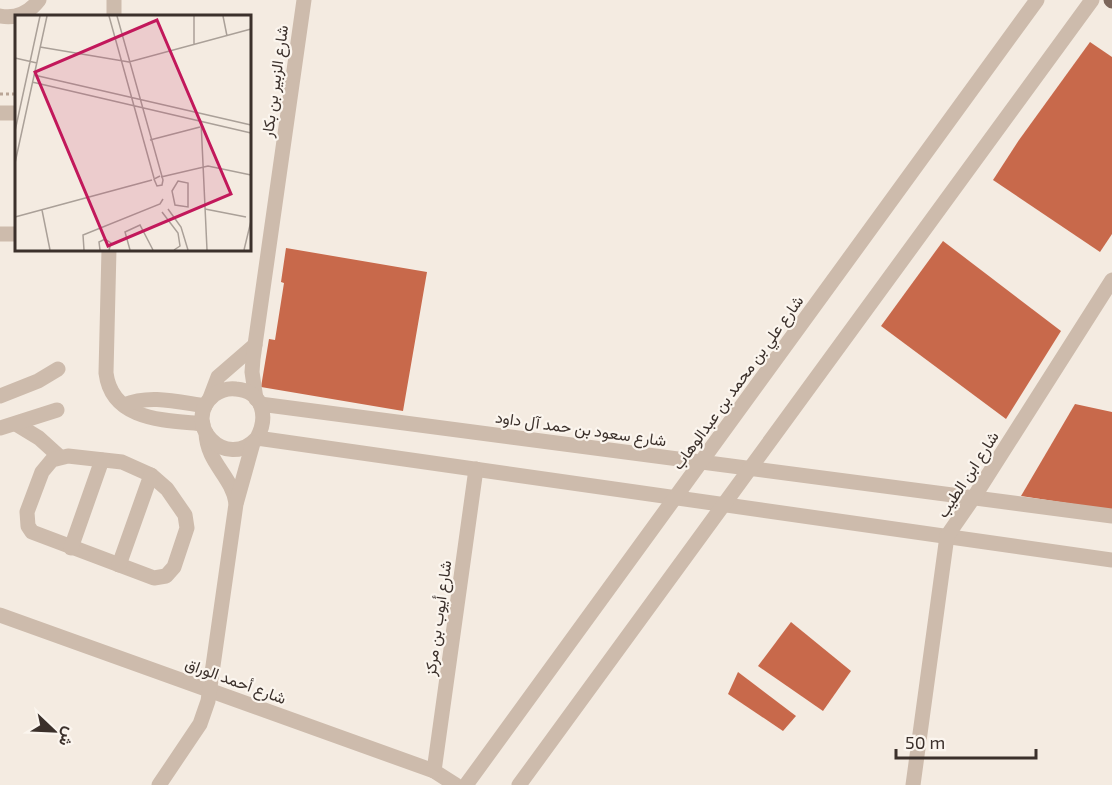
<svg xmlns="http://www.w3.org/2000/svg" width="1112" height="785" viewBox="0 0 1112 785" font-family="'Exo 2',Vazirmatn,sans-serif">
	<style>
		.building { fill: #c8694b }
		.lines { fill: none; stroke-linecap: round; stroke-linejoin: round }
		.path { stroke: #b9a596; stroke-width: 3; stroke-dasharray: 3 3; stroke-linecap: butt }
		.minor { stroke: #cdbbac; stroke-width: 15 }
		.major { stroke: #7d675c; stroke-width: 15 }
		.labels { text-anchor: middle; dominant-baseline: central; stroke-width: 4.5; stroke-linejoin: round; paint-order: stroke }
		.street-label { font-size: 16px; fill: #3b302b; stroke: #fbf5ee }
		.inset-road { fill: none; stroke: #aaa098; stroke-width: 1.5 }
		.view { fill: #c2185b; fill-opacity: 0.15; stroke: #c2185b; stroke-width: 3 }
		.inset-edge { fill: none; stroke: #3b302b; stroke-width: 3 }
	</style>
	<rect width="100%" height="100%" fill="#f4ebe1"/>
	<g class="building">
		<polygon points="1090,42 1112,57 1112,234 1100,252 993,180 1019,140"/>
		<polygon points="943,241 1061,331 1006,419 881,326"/>
		<polygon points="286,248 427,272 403,411 261,387 269,339 275,340 284,283 281,282"/>
		<polygon points="1075,404 1112,412 1112,510 1021,496"/>
		<polygon points="791,622 851,671 823,711 758,666"/>
		<polygon points="738,672 796,716 783,731 728,694"/>
	</g>
	<g class="lines">
		<polyline class="path" points="0,94 16,94"/>
		<g class="minor">
			<path d="M0,16c16,3 29,-3 39,-16"/>
			<polyline points="114,16 114,0"/>
			<polyline points="0,113 16,113"/>
			<polyline points="0,234 16,234"/>
			<path d="M109,249l-3,124c6,48 59,47 97,51"/>
			<polyline points="0,396 38,381 58,369"/>
			<polyline points="210,398 218,377 255,345"/>
			<polyline points="256,399 252,372 253,359 304,0"/>
			<polyline points="260,404 1112,516"/>
			<path d="M124,405c26,-11 54,-3 81,1"/>
			<polyline points="16,424 39,438 60,457"/>
			<polyline points="0,428 57,410"/>
			<path d="M206,433c1,30 26,43 30,70"/>
			<path d="M257,438c11,-20 7,-47 -21,-49 -8,-1 -15,1 -22,6 -34,28 12,77 43,43l855,122"/>
			<polygon points="68,456 122,462 151,475 167,489 185,515 187,528 174,567 166,576 154,578 32,532 28,526 27,512 42,472 52,460"/>
			<polyline points="71,548 102,460"/>
			<polyline points="119,565 151,475"/>
			<polyline points="0,615 434,771 456,785"/>
			<polyline points="434,771 476,469"/>
			<polyline points="159,785 200,724 208,701 236,504 253,443"/>
			<polyline points="466,785 1037,0"/>
			<polyline points="519,785 1092,0"/>
			<polyline points="913,785 947,536 974,497 1112,280"/>
		</g>
		<polyline class="major" points="1111,0 1112,1"/>
	</g>
	<g class="labels">
		<g class="street-label">
			<text transform="translate(274 81) rotate(-82)">شارع الزبير بن بكار</text>
			<text transform="translate(737 382) rotate(-54)">شارع علي بن محمد بن عبدالوهاب</text>
			<text transform="translate(581 428) rotate(8)">شارع سعود بن حمد آل داود</text>
			<text transform="translate(967 474) rotate(-57)">شارع ابن الطيب</text>
			<text transform="translate(437 618) rotate(-82)">شارع أيوب بن مركز</text>
			<text transform="translate(236 680) rotate(20)">شارع أحمد الوراق</text>
		</g>
	</g>
	<g transform="translate(15 15)">
		<rect width="236" height="236" fill="#f4ebe1"/>
		<path class="inset-road" d="M94,1l45,162M102,1l46,164 -1,5 -5,1 -3,-7 6,-3M179,1v29M208,1l4,20M25,32l89,15 122,-33M0,43l22,5M19,60l217,50M17,67l219,51M186,106l6,129M0,116l25,-115M135,125l50,-13M0,148l32,-147M146,162l47,-11 43,9M163,166l10,2v24l-13,-2 -3,-14zM153,194l13,18 7,23M190,194l41,8M27,195l8,40M147,197l16,21 2,13 -6,4M0,202l137,-37M69,235l-1,-15 77,-31 3,-5M85,235l-1,-8 6,-3 6,4 -2,7M115,235l-5,-18 15,-7 13,25M229,235l7,-29"/>
		<path class="view" d="M142,5l74,174 -123,52 -73,-174z"/>
		<rect width="236" height="236" class="inset-edge"/>
	</g>
	<g transform="translate(54 731) rotate(113)" stroke="#fbf5ee" stroke-width="4.5" paint-order="stroke">
	<path d="M0-4.5L10 22L0 15L-10 22Z" fill="#3b302b"/>
	<text y="-9" font-size="16" font-weight="bold" text-anchor="middle" fill="#3b302b">ش</text>
	</g>
	<path d="M896 749v9h140v-9" fill="none" stroke="#3b302b" stroke-width="3"/>
	<text x="905" y="749" font-size="18" fill="#3b302b" stroke="#fbf5ee" stroke-width="4.5" paint-order="stroke">50 m</text>
</svg>
